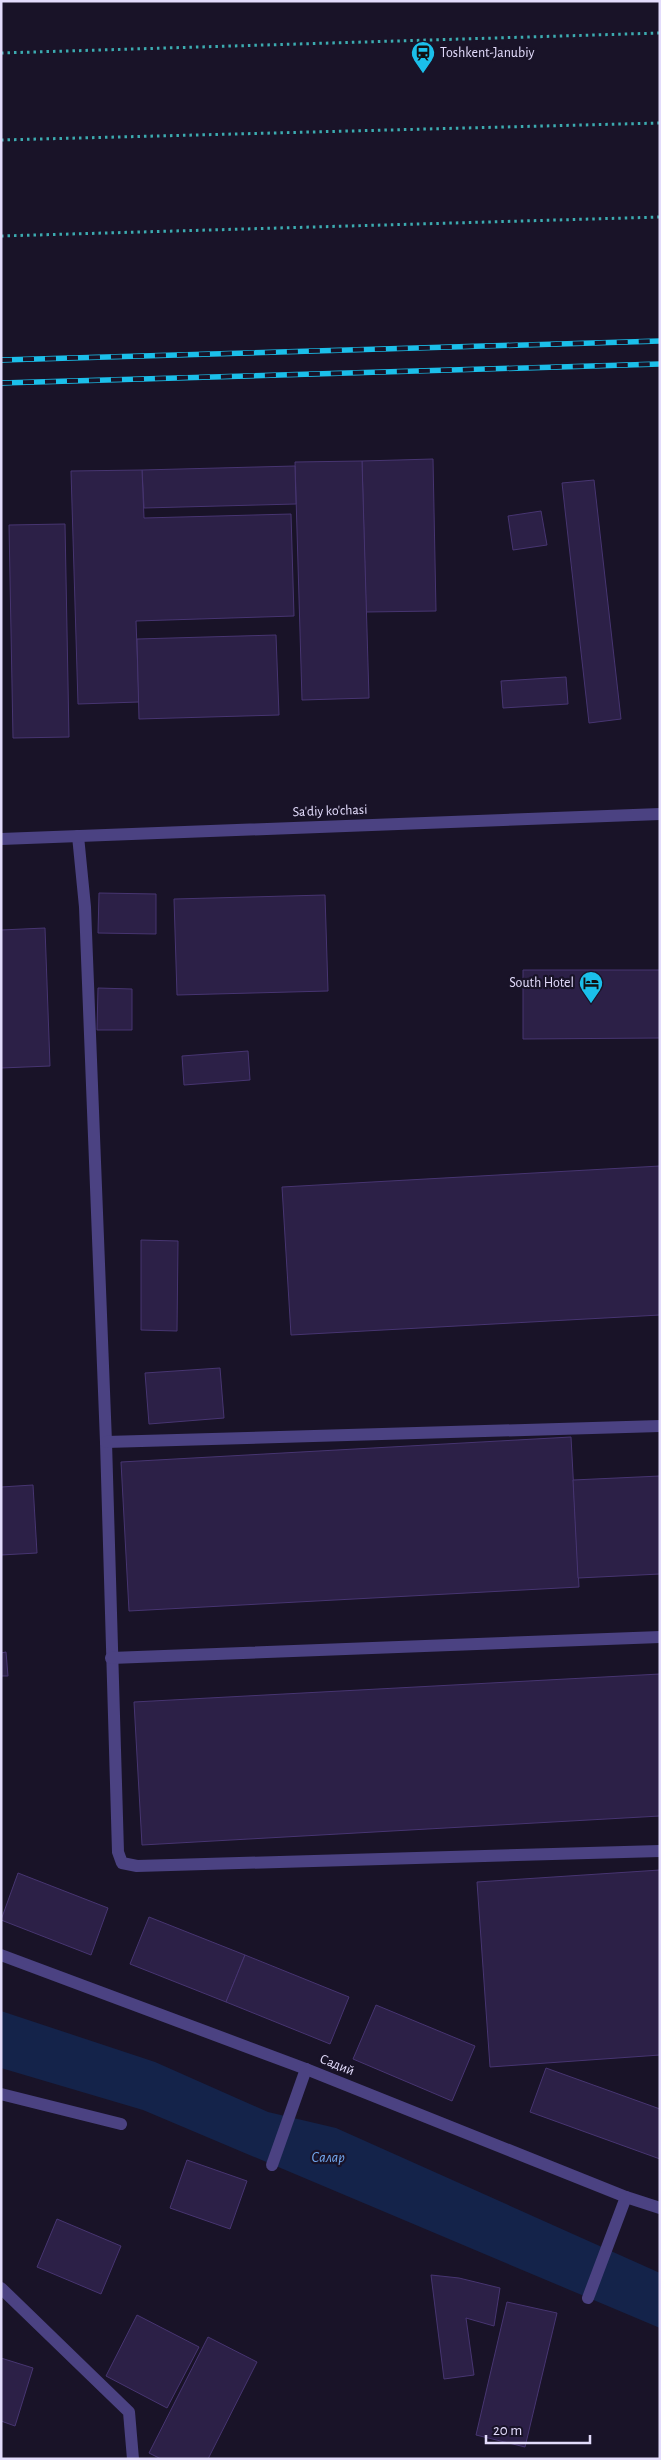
<svg xmlns="http://www.w3.org/2000/svg" width="661" height="2460" viewBox="0 0 661 2460" font-family="'Alegreya Sans',sans-serif">
	<style>
		.water { fill: #14234a }
		.building { fill: #2c2047; stroke: #473571 }
		.lines { fill: none; stroke-linecap: round; stroke-linejoin: round }
		.path { stroke: #3cabb0; stroke-width: 3; stroke-dasharray: 2.5 4; stroke-linecap: butt }
		.service { stroke: #4b4282; stroke-width: 12 }
		.minor { stroke: #4b4282; stroke-width: 12 }
		.rail-casing { stroke: #1bbfea; stroke-width: 5.5 }
		.rail { stroke: #191328; stroke-width: 4; stroke-dasharray: 11; stroke-linecap: butt }
		.labels { text-anchor: middle; dominant-baseline: central; stroke-width: 4.5; stroke-linejoin: round; paint-order: stroke }
		.poi-label { font-size: 14px; fill: #e3dcfc; stroke: #191328; text-anchor: start }
		.street-label { font-size: 14px; fill: #e3dcfc; stroke: #191328 }
		.water-label { font-size: 15px; font-style: italic; fill: #74aaf2; stroke: #191328 }
	</style>
	<rect width="100%" height="100%" fill="#191328"/>
	<polygon class="water" points="1,2011 155,2062 268,2112 336,2128 660,2273 660,2328 143,2110 1,2068"/>
	<g class="building">
		<polygon points="433,459 436,611 366,612 362,461"/>
		<polygon points="362,461 369,698 302,700 295,462"/>
		<polygon points="295,466 296,504 144,508 142,470"/>
		<polygon points="142,470 144,518 291,514 294,616 136,621 139,702 78,704 71,471"/>
		<polygon points="594,480 621,719 589,723 562,483"/>
		<polygon points="541,511 547,545 513,550 508,516"/>
		<polygon points="65,524 69,737 13,738 9,525"/>
		<polygon points="276,635 279,715 139,719 137,639"/>
		<polygon points="566,677 568,704 503,708 501,681"/>
		<polygon points="99,893 156,894 156,934 98,933"/>
		<polygon points="325,895 328,991 177,995 174,899"/>
		<polygon points="45,928 50,1066 1,1068 1,930"/>
		<polygon points="523,970 660,970 660,1038 523,1039"/>
		<polygon points="98,988 132,989 132,1030 97,1030"/>
		<polygon points="248,1051 250,1080 184,1085 182,1056"/>
		<polygon points="660,1166 660,1315 291,1335 282,1187"/>
		<polygon points="141,1240 178,1241 177,1331 141,1330"/>
		<polygon points="220,1368 224,1418 149,1424 145,1373"/>
		<polygon points="571,1437 579,1587 129,1611 121,1462"/>
		<polygon points="660,1476 660,1574 578,1578 573,1480"/>
		<polygon points="33,1485 37,1553 1,1555 1,1487"/>
		<polygon points="6,1652 8,1676 1,1676 1,1653"/>
		<polygon points="660,1674 660,1816 142,1845 134,1702"/>
		<polygon points="660,1870 660,2055 490,2067 477,1882"/>
		<polygon points="18,1873 108,1908 91,1955 1,1920"/>
		<polygon points="149,1917 245,1955 226,2002 130,1964"/>
		<polygon points="245,1955 349,1997 330,2044 226,2002"/>
		<polygon points="376,2005 475,2046 452,2101 353,2059"/>
		<polygon points="546,2068 660,2109 660,2159 530,2112"/>
		<polygon points="187,2160 247,2181 230,2229 170,2208"/>
		<polygon points="57,2219 121,2246 101,2294 37,2267"/>
		<polygon points="431,2275 459,2278 500,2288 494,2326 466,2318 474,2375 444,2379"/>
		<polygon points="507,2302 557,2313 525,2447 476,2435"/>
		<polygon points="137,2315 199,2347 167,2408 106,2376"/>
		<polygon points="208,2337 257,2362 208,2459 161,2459 149,2453"/>
		<polygon points="1,2358 33,2368 15,2426 1,2421"/>
	</g>
	<g class="lines">
		<g class="path">
			<polyline points="1,53 660,33"/>
			<polyline points="1,140 660,123"/>
			<polyline points="1,236 660,217"/>
		</g>
		<g class="service">
			<polyline points="78,836 85,907 106,1442 118,1852 122,1863 137,1866 660,1851"/>
			<polyline points="106,1442 660,1426"/>
			<polyline points="111,1658 660,1637"/>
		</g>
		<g class="minor">
			<polyline points="1,839 660,814"/>
			<polyline points="1,1955 306,2069 626,2197 660,2208"/>
			<polyline points="1,2094 121,2124"/>
			<polyline points="272,2165 306,2069"/>
			<polyline points="1,2288 129,2412 133,2459"/>
			<polyline points="588,2298 626,2197"/>
		</g>
		<g class="rail-casing">
			<g id="rail">
				<polyline points="1,360 660,341"/>
				<polyline points="1,383 660,364"/>
			</g>
		</g>
		<use href="#rail" class="rail"/>
	</g>
	<defs>
		<g id="station-pin" transform="scale(1.25)"><path d="M0 17L-7.5 6A9.5 9.5 0 1 1 7.5 6Z" fill="#1bbfea" stroke="#191328"/><path d="M-3-6H3Q5-6 5-4V2Q5 4 3 4L4.5 6H3L1.5 4h-3L-3 6H-4.5L-3 4Q-5 4-5 2V-4Q-5-6-3-6ZM-3.5-4v3h7v-3ZM-3.5 1v1.5H-2V1ZM2 1v1.5H3.5V1Z" fill="#111"/></g>
		<g id="hotel-pin" transform="scale(1.25)"><path d="M0 17L-7.5 6A9.5 9.5 0 1 1 7.5 6Z" fill="#1bbfea" stroke="#191328"/><path d="M-6-4.5h1.5V1H6V5H4.5V3h-9V5H-6ZM-4 0a1.8 1.8 0 1 1 3.6 0ZM.5 0V-2.5h3Q6-2.5 6 0Z" fill="#111"/></g>
	</defs>
	<g fill-rule="evenodd">
		<use href="#station-pin" x="423" y="53"/>
		<use href="#hotel-pin" x="591" y="983"/>
	</g>
	<g class="labels">
		<g class="poi-label">
			<text x="440" y="53">Toshkent-Janubiy</text>
			<text x="574" y="983" text-anchor="end">South Hotel</text>
		</g>
		<g class="street-label">
			<text transform="translate(330 811) rotate(-2)">Sa'diy ko'chasi</text>
			<text transform="translate(337 2065) rotate(22)">Садий</text>
		</g>
		<g class="water-label">
			<text x="328" y="2157">Салар</text>
		</g>
	</g>
	<rect width="661" height="2460" fill="none" stroke="#e3dcfc" stroke-width="5"/>
	<path d="M486 2435v8h104v-8" fill="none" stroke="#e3dcfc" stroke-width="2.5"/>
	<text x="493" y="2435" font-size="15" fill="#e3dcfc" stroke="#191328" stroke-width="4" paint-order="stroke">20 m</text>
</svg>
